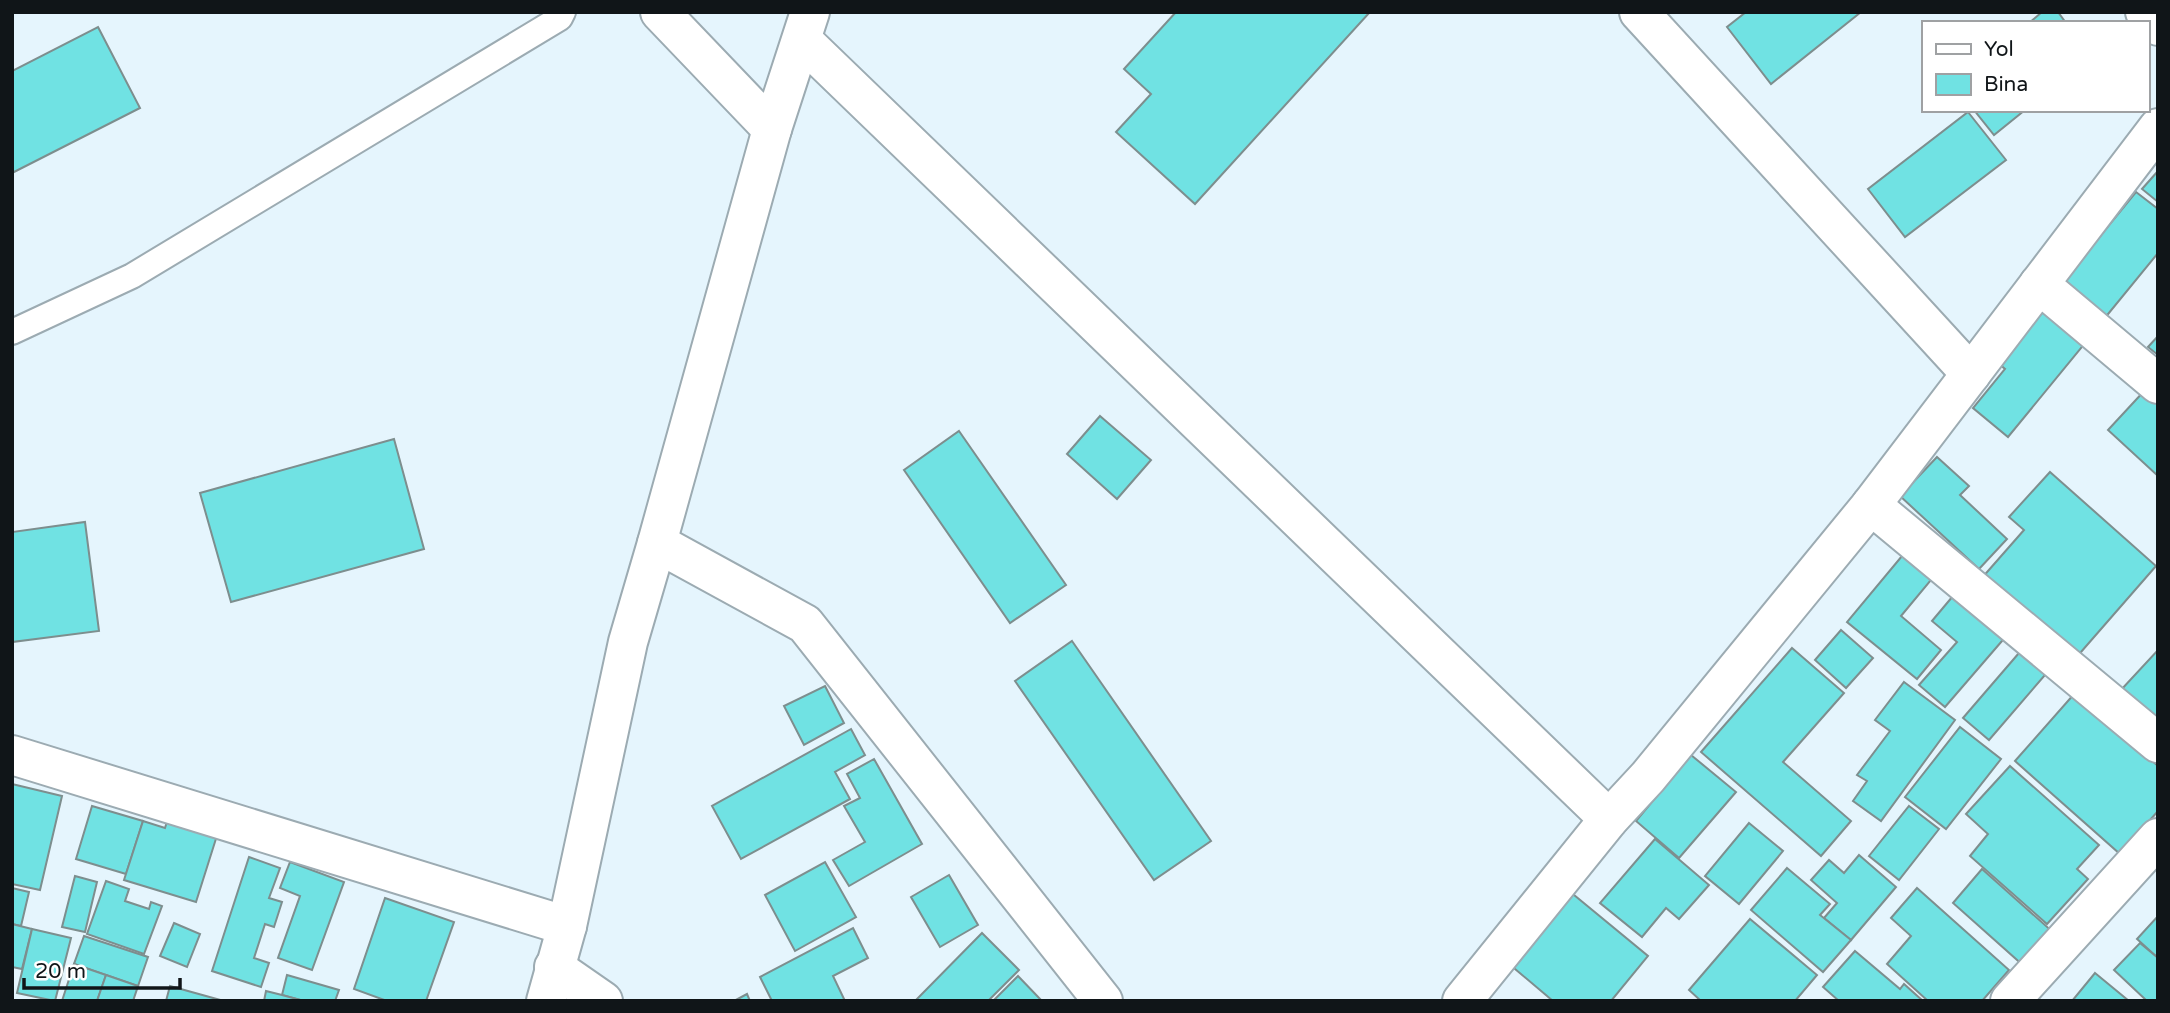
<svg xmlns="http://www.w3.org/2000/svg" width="2170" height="1013" viewBox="0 0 2170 1013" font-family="'Varela Round',sans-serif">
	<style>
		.building { fill: #70e2e3; stroke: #7d8e8e; stroke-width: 2 }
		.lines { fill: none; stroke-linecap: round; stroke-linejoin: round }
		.lane-casing { stroke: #9cabb2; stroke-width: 28 }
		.street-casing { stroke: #9cabb2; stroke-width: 42 }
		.secondary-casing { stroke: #9cabb2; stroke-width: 42 }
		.lane { stroke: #fff; stroke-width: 24 }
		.street { stroke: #fff; stroke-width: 38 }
		.secondary { stroke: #fff; stroke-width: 38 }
	</style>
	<rect width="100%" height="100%" fill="#e5f5fd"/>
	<g class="building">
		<polygon points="1176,12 1370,12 1195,204 1116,132 1151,94 1124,69"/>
		<polygon points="1746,12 1861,12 1771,84 1727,27"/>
		<polygon points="2042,12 2058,12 2066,23 2029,23"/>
		<polygon points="98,27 140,108 12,173 12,71"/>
		<polygon points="1974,110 2025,110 1994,135"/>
		<polygon points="1968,112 2006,160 1905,237 1868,189"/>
		<polygon points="2158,171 2158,202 2142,189"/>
		<polygon points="2136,192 2158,209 2158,253 2104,319 2061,284"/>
		<polygon points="2038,303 2086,342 2008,437 1973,408 2005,369 1992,358"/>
		<polygon points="2158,336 2158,355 2148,347"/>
		<polygon points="2146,389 2158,400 2158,476 2108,430"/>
		<polygon points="1100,416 1151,460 1117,499 1067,454"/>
		<polygon points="959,431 1066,585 1010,623 904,470"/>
		<polygon points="394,439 424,549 231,602 200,493"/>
		<polygon points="1937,457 1969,486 1960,495 2007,539 1979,569 1900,496"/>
		<polygon points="2050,472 2156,566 2074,660 1981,579 2024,530 2009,517"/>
		<polygon points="85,522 99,631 12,642 12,532"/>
		<polygon points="1907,550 1936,574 1901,616 1941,650 1917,679 1847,622"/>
		<polygon points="1958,590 2008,634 1945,707 1919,685 1957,642 1932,621"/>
		<polygon points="1841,630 1873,658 1846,688 1815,660"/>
		<polygon points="1072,641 1211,841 1154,880 1015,681"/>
		<polygon points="2025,646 2051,668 1989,740 1963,718"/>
		<polygon points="1792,648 1844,693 1783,762 1851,821 1821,856 1701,752"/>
		<polygon points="2158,650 2158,726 2120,691"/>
		<polygon points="1904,682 1955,720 1881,821 1853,801 1867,781 1857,775 1890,731 1875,720"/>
		<polygon points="825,686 844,723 804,745 784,706"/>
		<polygon points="2075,693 2158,766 2158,811 2120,854 2015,761"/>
		<polygon points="1960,727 2001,759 1946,829 1905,797"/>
		<polygon points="851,729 865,755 835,772 850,799 741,859 712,806"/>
		<polygon points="1691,755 1736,792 1679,858 1636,821"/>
		<polygon points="874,759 922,844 849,886 833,860 865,842 844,806 860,798 847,774"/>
		<polygon points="2010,766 2099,845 2077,869 2088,879 2047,924 1970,856 1988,834 1966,814"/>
		<polygon points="12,784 62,796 40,890 12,884"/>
		<polygon points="92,806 143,821 126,874 76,859"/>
		<polygon points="1909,806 1939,829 1899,880 1869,856"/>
		<polygon points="170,812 220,826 196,902 124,880 143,821 165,828"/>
		<polygon points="1749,823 1783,851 1739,904 1705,876"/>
		<polygon points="1655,839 1709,885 1679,919 1666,908 1642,937 1600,903"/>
		<polygon points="1859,855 1896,887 1851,940 1824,918 1837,903 1811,880 1829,860 1844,873"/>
		<polygon points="249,857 280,868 269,898 282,902 274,927 265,924 254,958 269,963 261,987 212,971"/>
		<polygon points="290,862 344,882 312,970 278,958 300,896 280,888"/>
		<polygon points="825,862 856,917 795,951 765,895"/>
		<polygon points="1787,868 1830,904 1820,915 1851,940 1823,972 1751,910"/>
		<polygon points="1982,869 2055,934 2025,967 1953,903"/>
		<polygon points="949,875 978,925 940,947 911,897"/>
		<polygon points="75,876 97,882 85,932 62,927"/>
		<polygon points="106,881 129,889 125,901 149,909 151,902 162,906 144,954 87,934"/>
		<polygon points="12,888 29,892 21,926 12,924"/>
		<polygon points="1917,888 2009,970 1982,1001 1928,1001 1887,964 1911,936 1891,918"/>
		<polygon points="1568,890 1648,956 1611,1001 1553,1001 1508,963"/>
		<polygon points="385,898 454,922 426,1001 387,1001 354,989"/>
		<polygon points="2158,916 2158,958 2137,939"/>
		<polygon points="1750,919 1817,975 1795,1001 1701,1001 1689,990"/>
		<polygon points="174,923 200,934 187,967 160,956"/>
		<polygon points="12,924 32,929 22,969 12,967"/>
		<polygon points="853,928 868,958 833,976 845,1001 772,1001 760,977"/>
		<polygon points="32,929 71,938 55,1001 17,993"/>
		<polygon points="982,933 1019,970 988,1001 915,1001"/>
		<polygon points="84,936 148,957 138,986 74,964"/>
		<polygon points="2140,943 2158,958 2158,1001 2147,1001 2114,970"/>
		<polygon points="1855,951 1900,989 1904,984 1923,1001 1839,1001 1823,987"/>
		<polygon points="74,964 106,975 97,1001 62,1001"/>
		<polygon points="2095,973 2129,1001 2072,1001"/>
		<polygon points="106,975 138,986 133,1001 97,1001"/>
		<polygon points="287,975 339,990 335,1001 304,1001 282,995"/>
		<polygon points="1018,976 1042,1001 993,1001"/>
		<polygon points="170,986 224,1001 166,1001"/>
		<polygon points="266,991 282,995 304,1001 264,1001"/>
		<polygon points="747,994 750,1001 734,1001"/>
	</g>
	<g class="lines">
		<g class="lane-casing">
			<polyline id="lane" points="12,332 132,276 560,18 563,12"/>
		</g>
		<g class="street-casing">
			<g id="street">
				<polyline points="1639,12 1971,374"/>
				<polyline points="2145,12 2158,26"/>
				<polyline points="802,40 1609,819"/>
				<polyline points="2039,284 2158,384"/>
				<polyline points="1871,505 2158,743"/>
				<polyline points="657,543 805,624 1103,1001"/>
				<polyline points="12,755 567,926"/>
				<polyline points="554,967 603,1001"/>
				<polyline points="1462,1001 1609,819 1648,777 1871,505 2158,128"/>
				<polyline points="2010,1001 2158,838"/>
			</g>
		</g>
		<g class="secondary-casing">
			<g id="secondary">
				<polyline points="660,12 772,129"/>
				<polyline points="546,1001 567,926 628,642 657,543 772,129 810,12"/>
			</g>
		</g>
		<use href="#lane" class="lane"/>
		<use href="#street" class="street"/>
		<use href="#secondary" class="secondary"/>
	</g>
	<rect width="2170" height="1013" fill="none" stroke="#101518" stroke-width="28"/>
	<rect x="1922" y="21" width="228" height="91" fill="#ffffff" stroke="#9fa1a3" stroke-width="2"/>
	<rect x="1936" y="44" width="35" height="10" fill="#ffffff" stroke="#9fa1a3" stroke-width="2"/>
	<text x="1984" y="56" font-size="21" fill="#101518">Yol</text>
	<rect x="1936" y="74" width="35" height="21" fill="#70e2e3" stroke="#9fa1a3" stroke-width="2"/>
	<text x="1984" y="91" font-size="21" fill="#101518">Bina</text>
	<path d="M24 978v10h156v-10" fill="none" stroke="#101518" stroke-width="3.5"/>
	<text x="35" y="978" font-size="21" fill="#101518" stroke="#ffffff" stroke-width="5" paint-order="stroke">20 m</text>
</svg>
